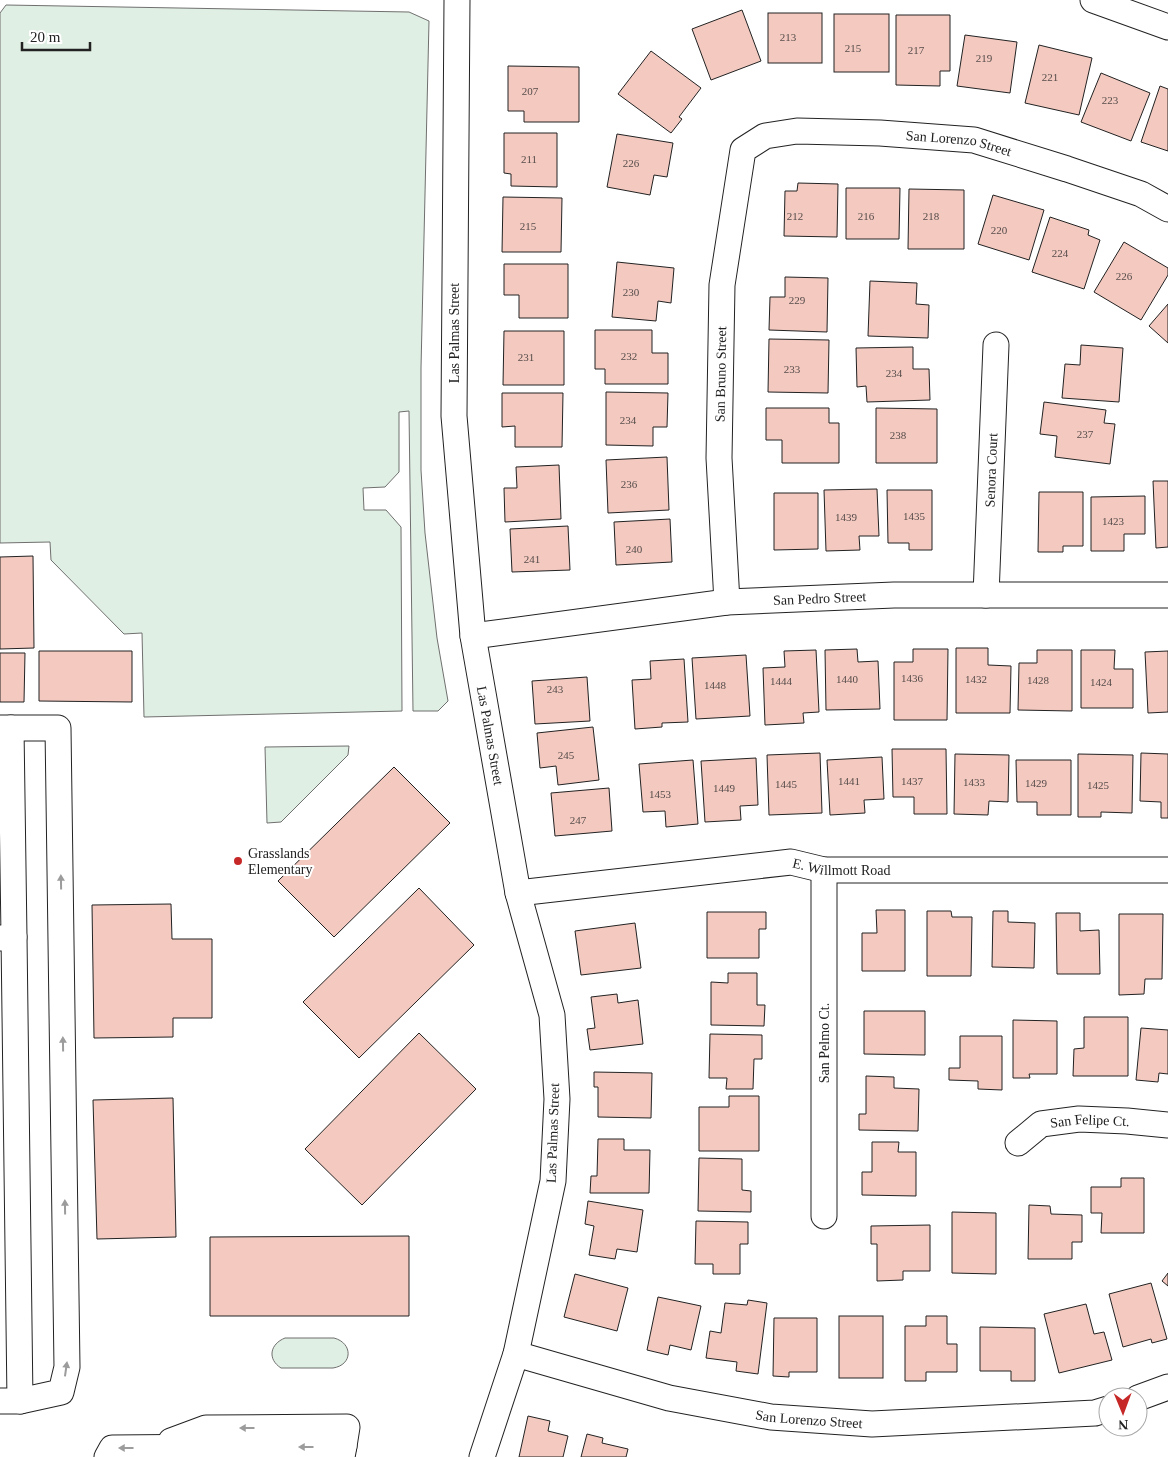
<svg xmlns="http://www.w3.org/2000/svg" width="1168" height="1457" viewBox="0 0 1168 1457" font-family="Georgia,serif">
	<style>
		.green { fill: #e0efe3; stroke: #6f6f6f }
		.building { fill: #f3c9c0; stroke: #222 }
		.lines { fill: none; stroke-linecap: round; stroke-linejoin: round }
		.minor-casing { stroke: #222; stroke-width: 27 }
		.minor { stroke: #fff; stroke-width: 25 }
		.oneway { fill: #9c9c9c }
		.poi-dot { fill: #c62828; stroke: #fff; stroke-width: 2 }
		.labels { text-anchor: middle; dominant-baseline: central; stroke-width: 4; stroke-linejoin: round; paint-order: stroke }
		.number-label { font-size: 11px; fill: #564c4a }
		.street-label { font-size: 14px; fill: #222; stroke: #fff }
		.poi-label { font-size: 14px; fill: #222; stroke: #fff; text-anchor: start }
	</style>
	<rect width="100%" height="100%" fill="#fff"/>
	<g class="green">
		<polygon points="6,5 409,12 429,21 421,368 421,470 425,533 437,638 448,701 438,711 413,711 409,411 399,412 399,472 385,487 363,488 364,510 386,510 401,527 402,711 144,717 142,633 124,634 51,560 50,542 0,543 0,13"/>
		<polygon points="349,746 348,755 281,822 267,823 265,747"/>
		<path d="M285,1338h49c19,5 19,27 -1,30h-52c-14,-9 -11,-24 4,-30z"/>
	</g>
	<g class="building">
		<polygon points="742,10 761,61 711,80 692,29"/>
		<rect x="768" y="13" width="54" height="50"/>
		<rect x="834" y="14" width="55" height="58"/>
		<polygon points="896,15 950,15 950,71 940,71 940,86 896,85"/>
		<polygon points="965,35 1017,42 1010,93 957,86"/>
		<polygon points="1039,45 1092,58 1079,115 1025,103"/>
		<polygon points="651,51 701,88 679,117 682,119 671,133 618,94"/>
		<polygon points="508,66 579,67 579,122 524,122 524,111 508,111"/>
		<polygon points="1101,73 1150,93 1131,141 1081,122"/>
		<polygon points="1160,86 1168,89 1168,151 1141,142"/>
		<polygon points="504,133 557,133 557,187 511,186 511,174 504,173"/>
		<polygon points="617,134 673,143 667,177 654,175 650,195 607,187"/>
		<polygon points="798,183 838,184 837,237 784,236 785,191 797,191"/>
		<polygon points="846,188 900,188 899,239 846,239"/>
		<polygon points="909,189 964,190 964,249 908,249"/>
		<polygon points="993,195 1044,210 1029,260 978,244"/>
		<polygon points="503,197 562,198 561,252 502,252"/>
		<polygon points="1050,217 1089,230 1088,235 1100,240 1084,289 1032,272"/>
		<polygon points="1124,242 1168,268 1168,275 1141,320 1094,292"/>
		<polygon points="617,262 674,268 671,303 658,301 656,321 612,317"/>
		<polygon points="504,264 568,264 568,318 519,318 519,295 504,295"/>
		<polygon points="785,277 828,278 827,332 769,330 770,297 785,297"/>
		<polygon points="870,281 917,283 916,304 929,305 928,338 868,336"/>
		<polygon points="1168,304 1168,343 1149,326"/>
		<polygon points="595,330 652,330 652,353 668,353 668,384 605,384 605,369 595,369"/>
		<polygon points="504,331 564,331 564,385 503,385"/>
		<polygon points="769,339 829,340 828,393 768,392"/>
		<polygon points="1081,345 1123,348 1119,402 1062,398 1065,364 1080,365"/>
		<polygon points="913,347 913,369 929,369 930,400 867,402 866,386 857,387 856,348"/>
		<polygon points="606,392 668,393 667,427 653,427 653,446 606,445"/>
		<polygon points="502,393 563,393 562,447 515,447 515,426 502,427"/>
		<polygon points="1044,402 1106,410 1104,423 1115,424 1110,464 1055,457 1057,436 1040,434"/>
		<polygon points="766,408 829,408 829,423 839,423 839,463 782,463 782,440 766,440"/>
		<polygon points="876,408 937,409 937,463 876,463"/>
		<polygon points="667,457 669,510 608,513 606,460"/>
		<polygon points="559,465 561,519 505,522 504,488 517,488 516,467"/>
		<polygon points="1153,481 1168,481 1168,547 1156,548"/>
		<polygon points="877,489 879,536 859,536 860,550 826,551 824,490"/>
		<polygon points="887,490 932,490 932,550 909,550 909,543 888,543"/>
		<polygon points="1039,492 1083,492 1083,546 1063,546 1063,552 1038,552"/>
		<polygon points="774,493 818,493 818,549 774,550"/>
		<polygon points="1145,496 1145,534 1124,534 1124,551 1091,551 1091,497"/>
		<polygon points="670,519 672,562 616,565 614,522"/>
		<polygon points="568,526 570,570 512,572 510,529"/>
		<polygon points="33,556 34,648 0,649 0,557"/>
		<polygon points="956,648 988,648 988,665 1011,666 1010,713 956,713"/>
		<polygon points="857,649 858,662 878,661 880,709 826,710 825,650"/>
		<polygon points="913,649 948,649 947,720 894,720 894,662 913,662"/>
		<polygon points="816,650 819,712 803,713 804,723 765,725 763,668 785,667 784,651"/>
		<polygon points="1037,650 1072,650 1072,711 1018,710 1019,663 1037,663"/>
		<polygon points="1081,650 1115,650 1114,669 1133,669 1133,708 1081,708"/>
		<polygon points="39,651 132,651 132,702 39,701"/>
		<polygon points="1168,651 1168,712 1148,713 1145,652"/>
		<polygon points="0,653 25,653 24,702 0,702"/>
		<polygon points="746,655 750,716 696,719 692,658"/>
		<polygon points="684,659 688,722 662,723 662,727 635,729 632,680 651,679 650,661"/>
		<polygon points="587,677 590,721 535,724 532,681"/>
		<polygon points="593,727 599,780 558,785 556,766 540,768 537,733"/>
		<polygon points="892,749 946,749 947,814 914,814 914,797 893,797"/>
		<polygon points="820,753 822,813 769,815 767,755"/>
		<polygon points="1141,753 1168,754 1168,818 1161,818 1161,802 1140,801"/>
		<polygon points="955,754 1009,755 1008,802 989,801 988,815 954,814"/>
		<polygon points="1078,754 1133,755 1132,813 1101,812 1101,817 1078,817"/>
		<polygon points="882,757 884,799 864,800 865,813 830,815 827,760"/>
		<polygon points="756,758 758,805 740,806 741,820 705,822 701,761"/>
		<polygon points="693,760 698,824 666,827 665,811 643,812 639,764"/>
		<polygon points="1016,760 1071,760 1071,815 1037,815 1037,802 1017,802"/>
		<polygon points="394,767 450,823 334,937 278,881"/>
		<polygon points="609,788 612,831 555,836 551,793"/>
		<polygon points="419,888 474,945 359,1058 303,1002"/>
		<polygon points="171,904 172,939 212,939 212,1018 173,1018 173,1037 94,1038 92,905"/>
		<polygon points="876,910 905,910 905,971 862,971 862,933 877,933"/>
		<polygon points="927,911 951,911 952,917 972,917 971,976 927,976"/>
		<polygon points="993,911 1008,911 1008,922 1035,923 1034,968 992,967"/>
		<polygon points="707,912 766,912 766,929 759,929 759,958 707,958"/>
		<polygon points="1056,913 1080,913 1080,931 1099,930 1100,974 1057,974"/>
		<polygon points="1119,914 1163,914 1162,979 1145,979 1144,994 1119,995"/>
		<polygon points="635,923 641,968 581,975 575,931"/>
		<polygon points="728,973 757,973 757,1005 765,1005 764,1026 711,1025 711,982 728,983"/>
		<polygon points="617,994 618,1003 638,1000 643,1044 590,1050 587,1029 595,1028 591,997"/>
		<polygon points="864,1011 925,1011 925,1055 864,1054"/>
		<polygon points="1084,1017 1128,1017 1128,1076 1073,1076 1074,1049 1084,1048"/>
		<polygon points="1013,1020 1057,1021 1057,1074 1029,1074 1030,1078 1013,1078"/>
		<polygon points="1141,1028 1168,1030 1168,1074 1159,1073 1158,1082 1136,1080"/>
		<polygon points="419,1033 476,1089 362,1205 305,1149"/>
		<polygon points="710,1034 762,1035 762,1059 754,1059 753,1089 726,1089 727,1078 709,1078"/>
		<polygon points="960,1036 1002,1036 1002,1090 978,1089 978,1081 949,1080 949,1068 960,1068"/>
		<polygon points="594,1072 652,1073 651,1118 598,1117 598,1087 594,1087"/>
		<polygon points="866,1076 894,1077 894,1088 919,1089 918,1131 859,1130 859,1114 866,1114"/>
		<polygon points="729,1096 759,1096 759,1151 699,1151 699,1107 729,1107"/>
		<polygon points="173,1098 176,1237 97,1239 93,1100"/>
		<polygon points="598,1139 624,1139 624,1150 650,1150 649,1193 590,1193 591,1176 597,1176"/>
		<polygon points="872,1142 899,1142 898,1152 916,1152 916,1196 862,1195 862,1172 872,1172"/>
		<polygon points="699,1158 742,1159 742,1190 751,1191 751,1212 698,1211"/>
		<polygon points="1121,1178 1144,1178 1144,1233 1101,1233 1102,1213 1091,1213 1091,1187 1121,1187"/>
		<polygon points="588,1201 643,1210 637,1252 617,1249 615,1259 589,1255 594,1226 585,1224"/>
		<polygon points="1029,1205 1050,1206 1051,1214 1082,1215 1082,1242 1072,1242 1072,1259 1028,1259"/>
		<polygon points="952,1212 996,1213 996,1274 952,1273"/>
		<polygon points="696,1221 748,1222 748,1244 740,1244 740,1274 713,1274 713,1264 695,1264"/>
		<polygon points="930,1225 930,1271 903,1271 903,1280 877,1281 877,1244 871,1244 871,1226"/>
		<polygon points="409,1236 409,1316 210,1316 210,1237"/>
		<polygon points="1168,1273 1168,1286 1162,1281"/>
		<polygon points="575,1274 628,1288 617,1331 564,1317"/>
		<polygon points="1151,1283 1167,1339 1152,1343 1151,1339 1123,1347 1109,1294"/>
		<polygon points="658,1297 701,1306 691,1350 670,1345 668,1355 647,1350"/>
		<polygon points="748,1300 767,1303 758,1374 736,1371 737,1362 706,1358 710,1331 721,1333 725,1303 747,1305"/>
		<polygon points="1086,1304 1094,1334 1104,1332 1112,1360 1059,1373 1044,1314"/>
		<rect x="839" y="1316" width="44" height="62"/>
		<polygon points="926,1316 947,1316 947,1344 957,1344 957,1372 926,1372 926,1381 905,1381 905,1326 926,1326"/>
		<polygon points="774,1318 817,1318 817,1372 789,1372 789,1377 773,1376"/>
		<polygon points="980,1327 1035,1328 1035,1381 1011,1381 1011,1371 980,1371"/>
		<polygon points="528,1416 550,1421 548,1431 568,1436 563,1457 519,1457"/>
		<polygon points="587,1434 603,1438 602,1443 628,1449 626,1457 581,1457"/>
	</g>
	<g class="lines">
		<g class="minor-casing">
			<g id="minor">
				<path id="s1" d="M457,0l-3,416 19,220 45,257 34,122 5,84 -4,82 -37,173 -34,103"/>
				<polyline points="1093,0 1168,27"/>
				<path id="s2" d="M986,595l10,-250"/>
				<path id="s3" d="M727,602l-8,-144 3,-173 21,-135 22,-14 32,-5 83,2 94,7 93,29 74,25 27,15"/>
				<path id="s4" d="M473,636l254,-34 167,-7h274"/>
				<polyline points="0,728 58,728 67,1367 61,1392 20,1401"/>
				<polyline points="11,728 14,937"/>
				<polyline points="824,870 824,1216"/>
				<path id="s5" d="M518,893l273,-31 33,8h344"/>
				<polyline points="0,938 14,937 20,1401 0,1401"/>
				<path id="s6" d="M1018,1143l23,-19 38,-5 48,2 41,4"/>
				<path id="s7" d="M516,1354l153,44 102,19 101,7 223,-11 13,-4"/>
				<polyline points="1138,1398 1168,1387"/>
				<polyline points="171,1441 206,1428 347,1427 344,1446"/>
				<polyline points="107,1457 112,1448 344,1446 342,1457"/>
			</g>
		</g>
		<use href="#minor" class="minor"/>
	</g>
	<defs><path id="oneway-solid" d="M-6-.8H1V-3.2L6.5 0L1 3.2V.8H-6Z" transform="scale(1.25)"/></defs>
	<g class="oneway">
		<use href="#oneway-solid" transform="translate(61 882) rotate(-91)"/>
		<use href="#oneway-solid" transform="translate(63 1044) rotate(-91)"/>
		<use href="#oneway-solid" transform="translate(65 1207) rotate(-91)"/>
		<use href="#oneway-solid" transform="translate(66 1369) rotate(-82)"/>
		<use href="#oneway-solid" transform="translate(247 1428) rotate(180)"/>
		<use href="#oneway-solid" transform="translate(306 1447) rotate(180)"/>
		<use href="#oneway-solid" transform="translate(126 1448) rotate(180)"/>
	</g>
	<circle class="poi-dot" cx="238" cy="861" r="5"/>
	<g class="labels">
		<g class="number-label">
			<text x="788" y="37">213</text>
			<text x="853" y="48">215</text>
			<text x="916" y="50">217</text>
			<text x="984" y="58">219</text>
			<text x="1050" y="77">221</text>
			<text x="530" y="91">207</text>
			<text x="1110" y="100">223</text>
			<text x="529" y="159">211</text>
			<text x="631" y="163">226</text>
			<text x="795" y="216">212</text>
			<text x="866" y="216">216</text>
			<text x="931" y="216">218</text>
			<text x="528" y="226">215</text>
			<text x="999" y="230">220</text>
			<text x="1060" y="253">224</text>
			<text x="1124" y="276">226</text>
			<text x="631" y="292">230</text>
			<text x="797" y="300">229</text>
			<text x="629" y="356">232</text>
			<text x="526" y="357">231</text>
			<text x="792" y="369">233</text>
			<text x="894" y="373">234</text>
			<text x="628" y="420">234</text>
			<text x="1085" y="434">237</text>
			<text x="898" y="435">238</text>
			<text x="629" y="484">236</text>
			<text x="914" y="516">1435</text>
			<text x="846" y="517">1439</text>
			<text x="1113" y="521">1423</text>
			<text x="634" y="549">240</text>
			<text x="532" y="559">241</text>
			<text x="912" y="678">1436</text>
			<text x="847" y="679">1440</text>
			<text x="976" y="679">1432</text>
			<text x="1038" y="680">1428</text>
			<text x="781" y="681">1444</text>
			<text x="1101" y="682">1424</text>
			<text x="715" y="685">1448</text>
			<text x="555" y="689">243</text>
			<text x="566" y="755">245</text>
			<text x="849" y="781">1441</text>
			<text x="912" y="781">1437</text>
			<text x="974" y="782">1433</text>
			<text x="1036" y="783">1429</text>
			<text x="786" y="784">1445</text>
			<text x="1098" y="785">1425</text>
			<text x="724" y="788">1449</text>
			<text x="660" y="794">1453</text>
			<text x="578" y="820">247</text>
		</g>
		<g class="street-label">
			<text stroke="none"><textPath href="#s3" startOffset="675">San Lorenzo Street</textPath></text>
			<text transform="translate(454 333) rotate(-90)">Las Palmas Street</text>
			<text stroke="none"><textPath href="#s3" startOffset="228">San Bruno Street</textPath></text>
			<text stroke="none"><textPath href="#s2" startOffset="125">Senora Court</textPath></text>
			<text stroke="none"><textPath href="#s4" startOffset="349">San Pedro Street</textPath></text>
			<text stroke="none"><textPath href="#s1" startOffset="738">Las Palmas Street</textPath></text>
			<text stroke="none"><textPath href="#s5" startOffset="326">E. Willmott Road</textPath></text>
			<text transform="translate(824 1043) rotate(-90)">San Pelmo Ct.</text>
			<text stroke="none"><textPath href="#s6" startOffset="79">San Felipe Ct.</textPath></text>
			<text transform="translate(553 1133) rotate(-88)">Las Palmas Street</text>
			<text stroke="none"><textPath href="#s7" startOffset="301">San Lorenzo Street</textPath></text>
		</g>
		<g class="poi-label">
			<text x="248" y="853">Grasslands<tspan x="248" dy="16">Elementary</tspan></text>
		</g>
	</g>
	<g transform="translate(1123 1412) rotate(179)"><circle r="24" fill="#ffffff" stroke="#a7a7a7"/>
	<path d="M0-4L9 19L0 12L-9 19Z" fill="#c62828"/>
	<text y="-8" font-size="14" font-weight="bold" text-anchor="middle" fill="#222222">N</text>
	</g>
	<path d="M22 42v8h68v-8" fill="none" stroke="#222222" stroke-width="2.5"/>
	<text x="30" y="42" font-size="15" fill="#222222" stroke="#ffffff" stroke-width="4" paint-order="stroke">20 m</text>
</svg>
